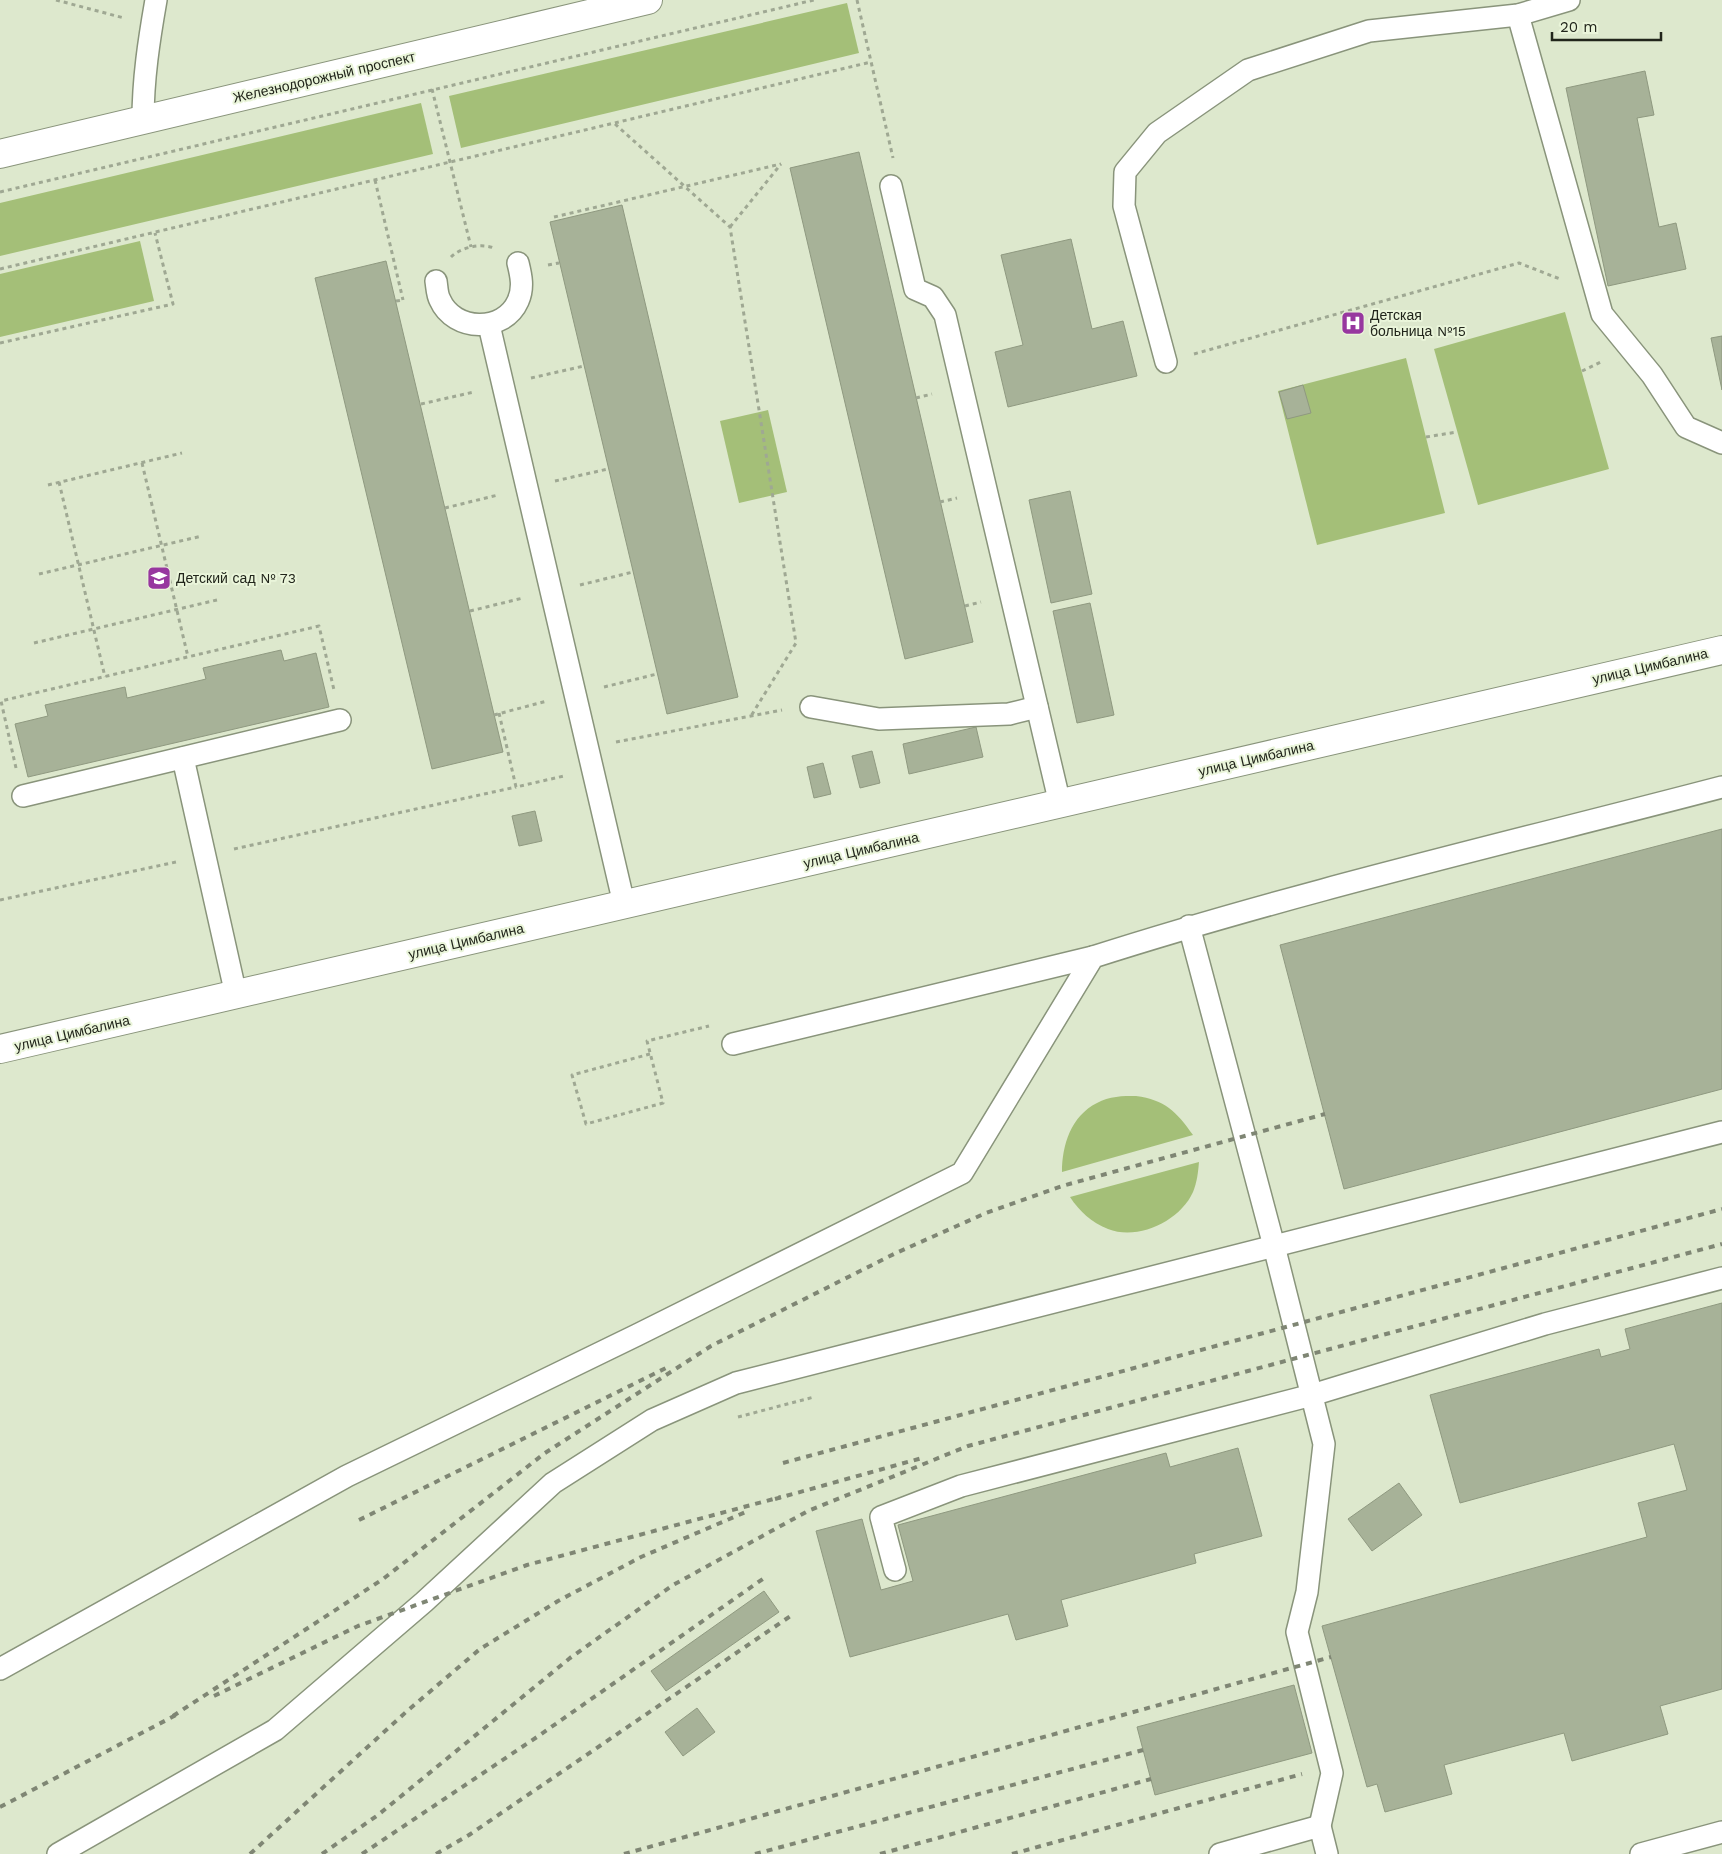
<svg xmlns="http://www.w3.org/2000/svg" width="1722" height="1854" viewBox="0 0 1722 1854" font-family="'Work Sans',sans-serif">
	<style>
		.green { fill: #a4bf78 }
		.building { fill: #a7b298; stroke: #8f9980 }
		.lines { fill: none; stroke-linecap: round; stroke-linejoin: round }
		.lane-casing { stroke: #89947b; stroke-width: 24 }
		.street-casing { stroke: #89947b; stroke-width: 30 }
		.secondary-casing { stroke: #89947b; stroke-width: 30 }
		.path { stroke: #9fa893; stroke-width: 3; stroke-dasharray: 4 4; stroke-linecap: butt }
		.lane { stroke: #fff; stroke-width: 21 }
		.street { stroke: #fff; stroke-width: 28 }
		.secondary { stroke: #fff; stroke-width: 28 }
		.rail { stroke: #7f8674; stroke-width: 4; stroke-dasharray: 6 6; stroke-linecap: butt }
		.labels { text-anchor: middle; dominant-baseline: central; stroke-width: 4; stroke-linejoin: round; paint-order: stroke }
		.street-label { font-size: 14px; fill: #21251b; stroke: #eaf5da }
		.poi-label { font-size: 14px; fill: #21251b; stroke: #eaf5da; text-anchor: start }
	</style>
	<rect width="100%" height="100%" fill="#dde8cd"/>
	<g class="green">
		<polygon points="847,3 859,53 461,148 449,96"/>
		<polygon points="421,103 433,154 0,256 0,203"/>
		<polygon points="140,241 154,301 0,337 0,274"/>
		<polygon points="1565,312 1609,469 1478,505 1434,349"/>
		<polygon points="1406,358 1445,513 1317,545 1278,391"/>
		<polygon points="768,410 787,492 739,503 720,421"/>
		<path d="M1136,1096c29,4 40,15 57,39l-131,37c0,-27 9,-56 35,-69 12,-7 26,-7 39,-7z"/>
		<path d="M1199,1162c-1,11 -2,20 -6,30 -13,29 -55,49 -85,37 -17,-7 -28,-17 -38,-32z"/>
	</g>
	<g class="building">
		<polygon points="1645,71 1654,115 1637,118 1659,227 1676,223 1686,269 1608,286 1566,88"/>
		<polygon points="859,152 973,642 905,659 790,168"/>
		<polygon points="622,205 738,697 667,714 550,222"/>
		<polygon points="1071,239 1092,329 1123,321 1137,376 1008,407 995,352 1023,345 1001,255"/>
		<polygon points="386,261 503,752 432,769 315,278"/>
		<polygon points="1722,336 1722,390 1711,338"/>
		<polygon points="1303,385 1311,413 1287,419 1279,392"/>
		<polygon points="1070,491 1092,594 1051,603 1029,500"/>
		<polygon points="1090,603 1114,715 1077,723 1053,611"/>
		<polygon points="281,650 284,661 316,653 329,707 28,777 15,724 48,716 45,705 125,687 127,698 206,679 203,668"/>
		<polygon points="976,727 983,757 909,774 903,744"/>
		<polygon points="872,751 880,783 860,788 852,756"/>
		<polygon points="823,763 831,794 814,798 807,767"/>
		<polygon points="535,811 542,841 519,846 512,816"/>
		<polygon points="1722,829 1722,1089 1344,1189 1280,945"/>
		<polygon points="1722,1303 1722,1689 1660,1706 1668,1734 1572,1761 1564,1733 1444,1765 1452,1794 1385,1812 1377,1784 1367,1787 1322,1626 1647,1537 1638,1503 1687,1490 1674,1444 1460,1503 1430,1395 1599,1349 1601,1357 1630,1349 1625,1329"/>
		<polygon points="1238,1448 1262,1536 1194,1554 1196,1563 1061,1600 1068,1626 1016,1640 1008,1614 850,1657 816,1531 862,1519 881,1590 913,1581 898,1525 1166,1453 1170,1467"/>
		<polygon points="1399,1483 1422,1515 1372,1551 1348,1519"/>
		<polygon points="764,1591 779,1612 666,1691 651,1671"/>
		<polygon points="1294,1685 1312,1753 1155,1795 1137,1727"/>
		<polygon points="697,1708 715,1732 683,1756 665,1732"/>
	</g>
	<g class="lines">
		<g class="lane-casing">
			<g id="lane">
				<polyline points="1518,15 1602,314 1652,375 1686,427 1722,443"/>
				<path d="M143,120c0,-41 6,-80 13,-120"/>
				<polyline points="891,186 915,289 933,297 945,315 1060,804"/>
				<path d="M436,281c1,6 1,14 4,19 14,32 64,33 78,1 6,-13 3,-26 0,-38"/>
				<polyline points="489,325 624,904"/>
				<polyline points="1166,362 1124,206 1125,172 1157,133 1248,70 1369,31 1518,15 1569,0"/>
				<polyline points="811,707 879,719 1009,714 1037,707"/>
				<polyline points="183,758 236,995"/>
				<polyline points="23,796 340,720"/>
				<polyline points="1189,926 1274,1246 1324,1444 1307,1592 1297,1632 1332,1773 1320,1826"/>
				<polyline points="733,1044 1093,957"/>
				<polyline points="895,1570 881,1517 961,1486 1312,1395 1545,1324 1722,1278"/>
				<path d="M0,1669l347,-193 290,-141 325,-162 131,-216c207,-66 419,-115 629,-170"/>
				<polyline points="58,1854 275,1730 424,1602 553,1483 652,1420 736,1383 1722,1132"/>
				<polyline points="1220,1854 1320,1826 1327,1854"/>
				<polyline points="1641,1854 1722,1832"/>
			</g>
		</g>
		<g class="street-casing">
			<polyline id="street" points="0,1049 1722,650"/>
		</g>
		<g class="secondary-casing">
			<polyline id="secondary" points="0,154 648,0"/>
		</g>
		<g class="path">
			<polyline points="56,0 124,18"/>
			<polyline points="857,0 893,158"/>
			<polyline points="432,89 471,247"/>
			<polyline points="615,124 730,227 796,643 751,716"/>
			<polyline points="375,180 403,300"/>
			<polyline points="0,192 814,0"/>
			<polyline points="554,217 781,164"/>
			<polyline points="730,227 781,164"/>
			<path d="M451,257c10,-10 30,-14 43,-9"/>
			<polyline points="548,265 559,263"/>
			<polyline points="0,269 871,62"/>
			<polyline points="396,301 403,300"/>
			<polyline points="0,343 173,304 155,233"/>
			<polyline points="1194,354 1519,263 1560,279"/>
			<polyline points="1582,371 1603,361"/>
			<polyline points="531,378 584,366"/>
			<polyline points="916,398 932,394"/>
			<polyline points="421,404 474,392"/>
			<polyline points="1426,437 1457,432"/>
			<polyline points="142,463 188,657"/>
			<polyline points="555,481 608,469"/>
			<polyline points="59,482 105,677"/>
			<polyline points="48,485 182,453"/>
			<polyline points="940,502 957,498"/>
			<polyline points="445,508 498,495"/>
			<polyline points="39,574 202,536"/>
			<polyline points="580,585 633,572"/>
			<polyline points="965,606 981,602"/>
			<polyline points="470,611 523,598"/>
			<polyline points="34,643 217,600"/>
			<polyline points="604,687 657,674"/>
			<polyline points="499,713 516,787 564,776"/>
			<polyline points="494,715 547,701"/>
			<polyline points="616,742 782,710"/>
			<polyline points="16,768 1,701 319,626 334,690"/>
			<polyline points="234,849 516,787"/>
			<polyline points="0,900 176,862"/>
			<polyline points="650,1054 572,1075 586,1124 663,1103 647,1041 709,1026"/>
			<polyline points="738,1417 814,1397"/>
		</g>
		<use href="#lane" class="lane"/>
		<use href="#street" class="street"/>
		<use href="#secondary" class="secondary"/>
		<g class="rail">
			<polyline points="783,1463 1722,1209"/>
			<polyline points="775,1499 922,1458"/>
			<polyline points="359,1520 666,1368"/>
			<polyline points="214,1696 358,1626 527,1565 781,1497"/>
			<polyline points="173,1716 383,1579 545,1453 711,1346 896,1253 986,1213 1062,1186 1325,1114"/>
			<polyline points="0,1807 178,1714"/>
			<polyline points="250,1854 406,1712 480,1649 558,1601 641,1557 748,1511"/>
			<polyline points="322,1854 378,1815 570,1658 673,1585 808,1511 968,1446 1722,1244"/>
			<polyline points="362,1854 537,1737 767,1576"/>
			<polyline points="436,1854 469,1835 792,1615"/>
			<polyline points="624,1854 1331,1657"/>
			<polyline points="755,1854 1143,1750"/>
			<polyline points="880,1854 1151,1779"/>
			<polyline points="1012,1854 1302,1774"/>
		</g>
	</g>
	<defs>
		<g id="hospital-square" transform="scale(1.25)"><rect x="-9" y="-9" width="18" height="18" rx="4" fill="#97379f" stroke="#eaf5da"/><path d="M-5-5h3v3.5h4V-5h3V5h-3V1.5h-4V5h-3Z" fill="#fff"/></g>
		<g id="school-square" transform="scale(1.25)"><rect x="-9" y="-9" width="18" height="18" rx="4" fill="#97379f" stroke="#eaf5da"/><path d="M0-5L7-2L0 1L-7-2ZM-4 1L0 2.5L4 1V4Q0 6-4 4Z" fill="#fff"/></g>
	</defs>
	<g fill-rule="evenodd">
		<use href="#hospital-square" x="1353" y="323"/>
		<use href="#school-square" x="159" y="578"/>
	</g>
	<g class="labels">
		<g class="street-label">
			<text transform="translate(324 77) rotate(-13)">Железнодорожный проспект</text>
			<text transform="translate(1650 666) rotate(-13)">улица Цимбалина</text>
			<text transform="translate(1256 758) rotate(-13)">улица Цимбалина</text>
			<text transform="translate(861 850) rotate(-13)">улица Цимбалина</text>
			<text transform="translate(466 941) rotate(-13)">улица Цимбалина</text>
			<text transform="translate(72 1033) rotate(-13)">улица Цимбалина</text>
		</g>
		<g class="poi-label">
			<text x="1370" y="315">Детская<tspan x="1370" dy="16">больница №15</tspan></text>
			<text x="176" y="578">Детский сад № 73</text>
		</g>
	</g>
	<path d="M1552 32v8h109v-8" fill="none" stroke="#21251b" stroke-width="2.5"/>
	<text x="1560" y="32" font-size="15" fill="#21251b" stroke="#eaf5da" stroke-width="4" paint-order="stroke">20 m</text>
</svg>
